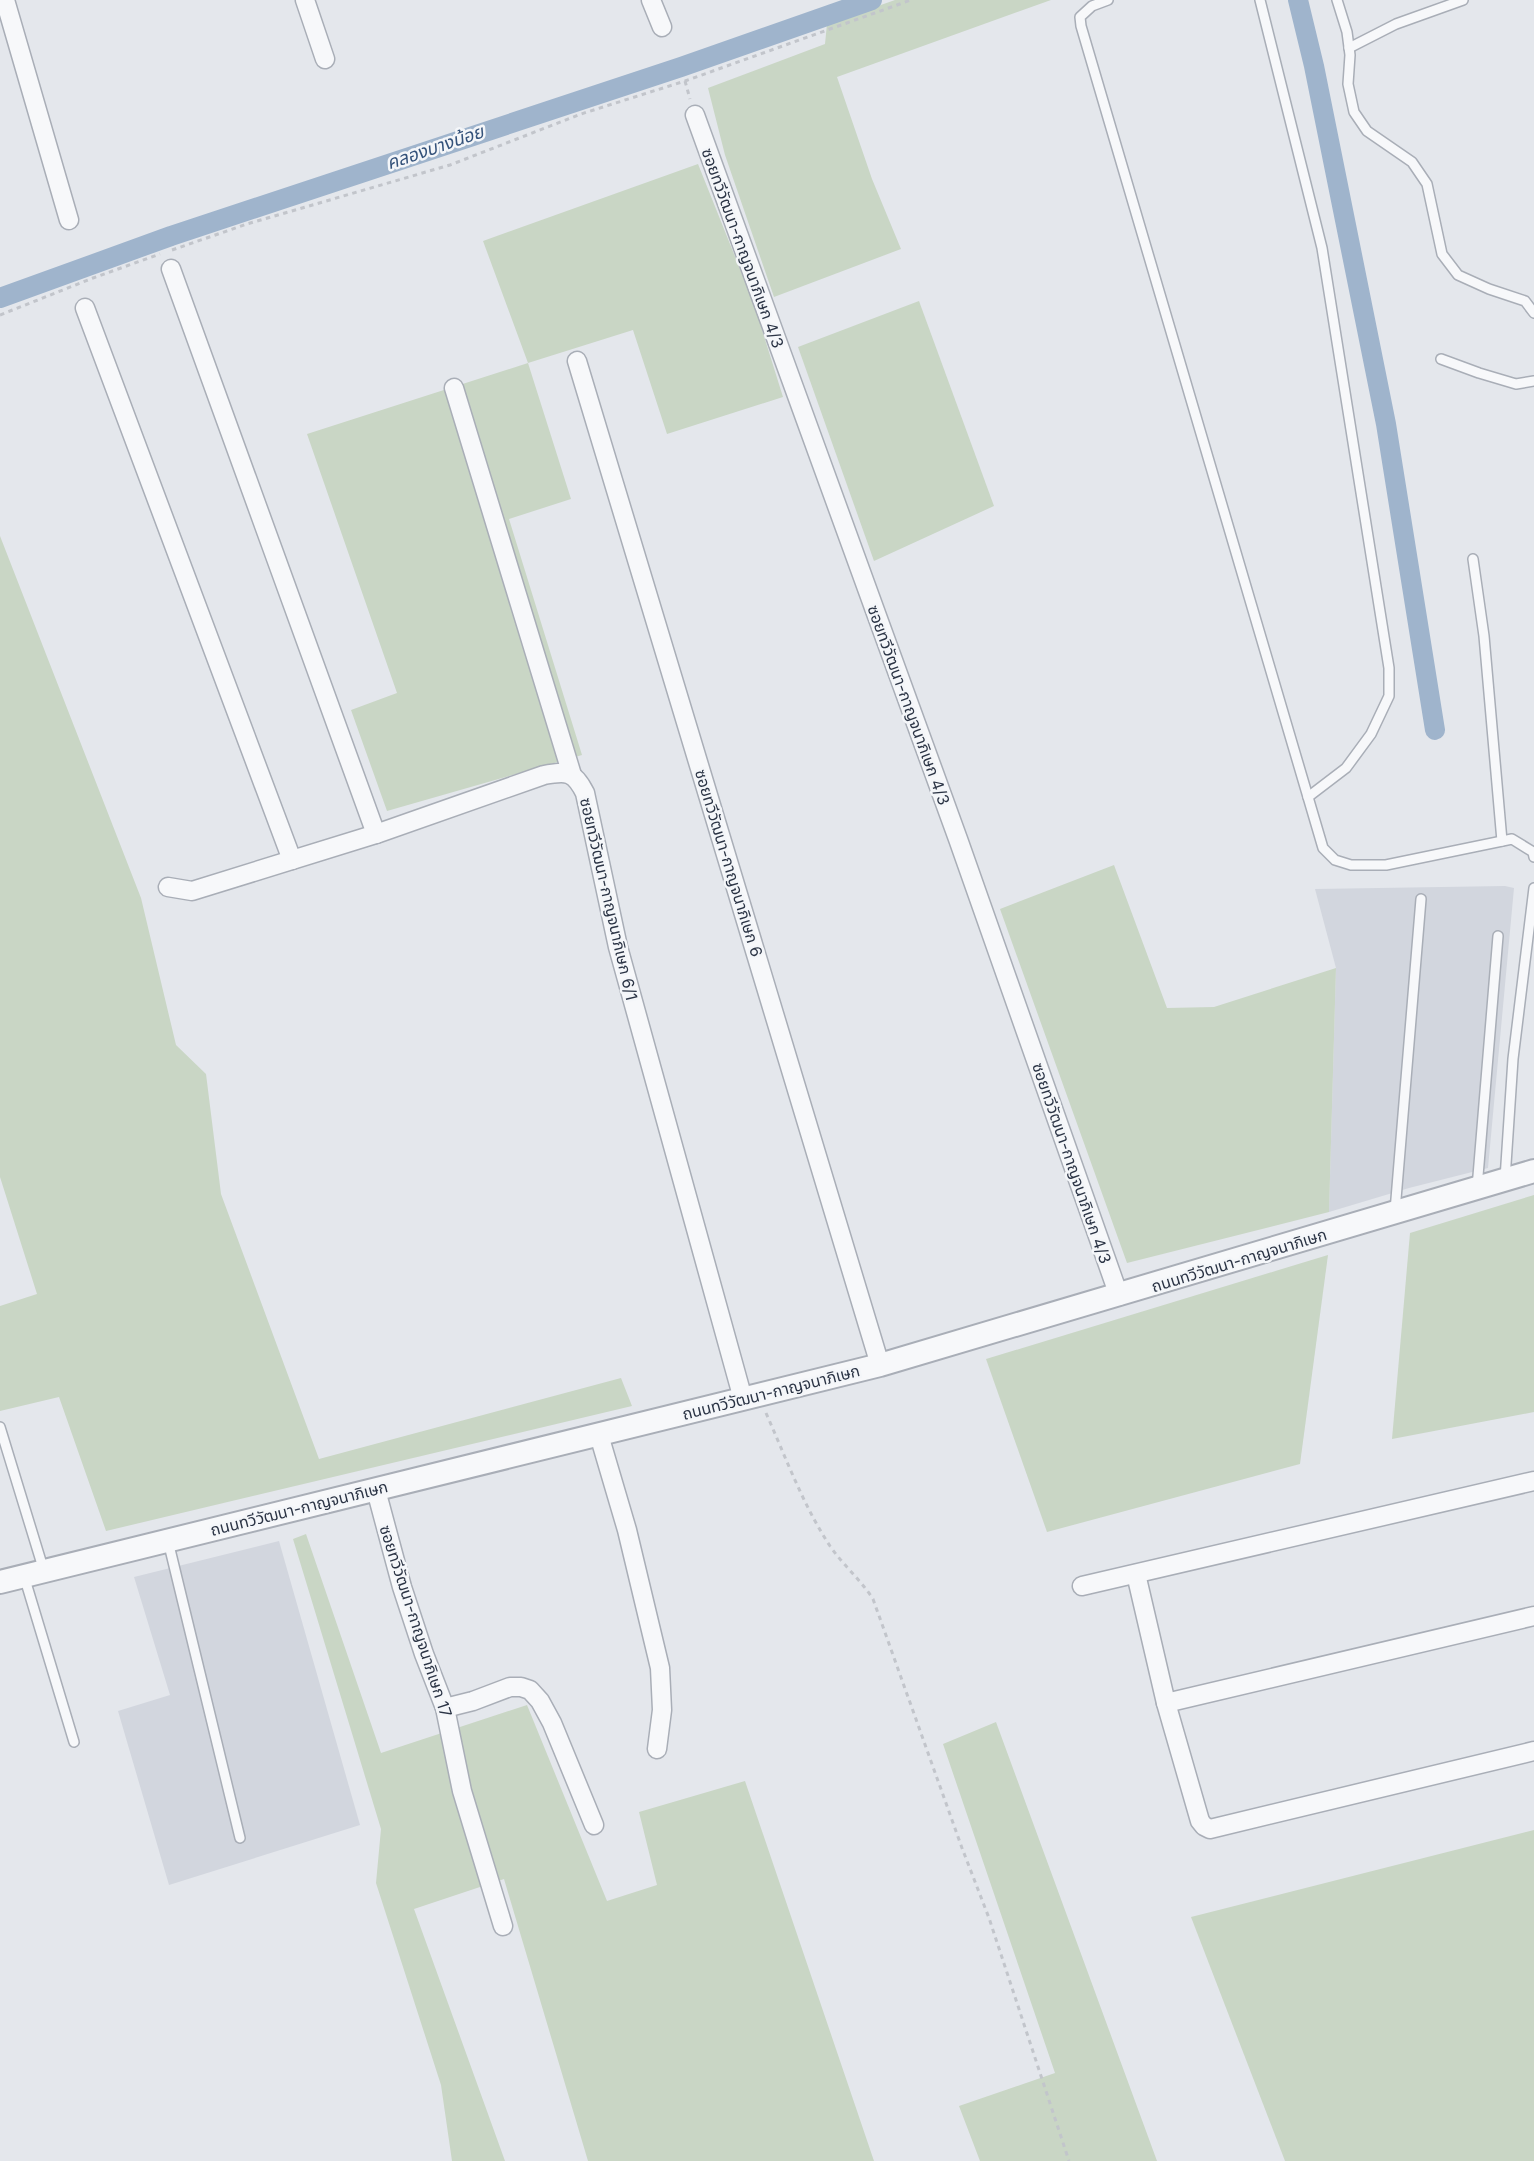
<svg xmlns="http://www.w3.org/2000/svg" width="1534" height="2161" viewBox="0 0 1534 2161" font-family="Inter,'Noto Sans Thai',sans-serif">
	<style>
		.built { fill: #d2d6de }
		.green { fill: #c9d6c5 }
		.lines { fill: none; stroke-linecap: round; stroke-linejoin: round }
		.canal { stroke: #9fb4cc; stroke-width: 20 }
		.service-casing { stroke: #a9aeb7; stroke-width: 12 }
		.minor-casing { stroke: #a9aeb7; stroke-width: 21 }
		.tertiary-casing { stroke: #a9aeb7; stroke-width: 26 }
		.path { stroke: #c2c5cb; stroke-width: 3; stroke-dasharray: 4.5 4.5; stroke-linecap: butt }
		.service { stroke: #f7f8fa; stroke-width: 9 }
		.minor { stroke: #f7f8fa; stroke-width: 18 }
		.tertiary { stroke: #f7f8fa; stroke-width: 22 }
		.labels { text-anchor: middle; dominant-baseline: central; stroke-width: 5; stroke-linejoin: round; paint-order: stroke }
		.street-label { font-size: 16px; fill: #2b3445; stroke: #f4f6f9 }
		.water-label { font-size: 18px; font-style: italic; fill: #34527a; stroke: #f4f6f9 }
	</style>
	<rect width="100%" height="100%" fill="#e4e7ec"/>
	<g class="built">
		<polygon points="1505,886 1514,888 1488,1168 1409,1188 1329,1212 1336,968 1315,889"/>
		<polygon points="279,1541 360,1825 169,1885 118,1711 170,1695 134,1577"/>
	</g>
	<g class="green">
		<polygon points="895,0 1051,0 837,77 872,179 901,249 774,297 725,155 708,88 825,44 827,24"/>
		<polygon points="698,164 754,304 783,397 667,434 633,330 528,363 571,499 509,519 582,755 387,811 351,710 397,693 307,434 528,363 483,241"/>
		<polygon points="919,301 994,506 874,561 798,347"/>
		<polygon points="0,536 141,898 176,1045 206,1074 221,1194 319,1459 621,1378 632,1406 106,1531 59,1397 0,1411 0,1306 37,1294 0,1177"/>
		<polygon points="1114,865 1167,1008 1214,1007 1336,968 1329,1212 1127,1263 1000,909"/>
		<polygon points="1534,1195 1534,1412 1392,1439 1410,1233"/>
		<polygon points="1328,1255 1300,1464 1047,1532 986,1359"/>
		<polygon points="306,1534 381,1753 527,1705 607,1901 657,1885 639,1812 745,1781 874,2161 588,2161 504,1879 414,1909 505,2161 452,2161 441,2085 376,1883 381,1829 293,1539"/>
		<polygon points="996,1722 1157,2161 980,2161 959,2106 1055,2073 943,1744"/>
		<polygon points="1534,1830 1534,2161 1285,2161 1191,1917"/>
	</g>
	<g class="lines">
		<g class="canal">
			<polyline points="1298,0 1314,66 1386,424 1435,730"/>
			<polyline points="0,298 171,236 681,67 872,0"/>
		</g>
		<g class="service-casing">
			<g id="service">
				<polyline points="1108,0 1092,6 1080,17 1081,26 1323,848 1335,860 1351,865 1386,865 1512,839 1533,852 1534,857"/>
				<polyline points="1260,0 1322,248 1389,668 1389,696 1371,734 1346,768 1308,797"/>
				<polyline points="1337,0 1347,32 1350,55 1348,84 1354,112 1367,131 1412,162 1427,184 1442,254 1458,275 1489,289 1525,301 1534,313"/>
				<polyline points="1349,48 1396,24 1463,0"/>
				<polyline points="1441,359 1479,373 1516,384 1534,381"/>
				<polyline points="1473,559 1484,636 1502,841"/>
				<polyline points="1505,1179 1513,1059 1534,888"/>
				<polyline points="1477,1188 1498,936"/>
				<polyline points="1395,1211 1421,899"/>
				<polyline points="0,1427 44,1571"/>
				<polyline points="168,1541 240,1838"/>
				<polyline points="24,1576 74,1742"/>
			</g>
		</g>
		<g class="minor-casing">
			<g id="minor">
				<polyline points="5,0 69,220"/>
				<polyline points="305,0 325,59"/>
				<polyline points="651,0 662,27"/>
				<polyline points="695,115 958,839 1119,1296"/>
				<polyline points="171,269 376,834"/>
				<polyline points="85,308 292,860"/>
				<polyline points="577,361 880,1365"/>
				<polyline points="454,388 572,775"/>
				<path d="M168,887l24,4 184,-57 168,-59c23,-4 30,-4 41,18l33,154 125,452"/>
				<polyline points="599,1435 627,1530 660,1668 662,1710 657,1749"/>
				<polyline points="376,1490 402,1587 424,1654 445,1708 462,1791 503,1926"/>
				<polyline points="1136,1574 1166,1703 1200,1821 1204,1826 1210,1829 1534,1751"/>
				<polyline points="1082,1586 1534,1481"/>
				<polyline points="1166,1703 1534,1616"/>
				<polyline points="445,1708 473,1701 510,1687 521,1687 530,1690 540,1701 552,1723 594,1825"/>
			</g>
		</g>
		<g class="tertiary-casing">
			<polyline id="tertiary" points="0,1582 880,1365 1534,1171"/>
		</g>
		<g class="path">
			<polyline points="685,81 690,99"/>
			<polyline points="172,250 247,224 450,165 581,114 685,81 911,0"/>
			<polyline points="0,315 93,278 160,254"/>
			<path d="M766,1413c20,45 37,92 64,133 13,19 30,33 43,53l89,249 27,70 80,243"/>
		</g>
		<use href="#service" class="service"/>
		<use href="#minor" class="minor"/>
		<use href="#tertiary" class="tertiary"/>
	</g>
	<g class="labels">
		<g class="street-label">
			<text transform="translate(743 248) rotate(70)">ซอยทวีวัฒนา-กาญจนาภิเษก 4/3</text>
			<text transform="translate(909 705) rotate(70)">ซอยทวีวัฒนา-กาญจนาภิเษก 4/3</text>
			<text transform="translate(729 863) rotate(73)">ซอยทวีวัฒนา-กาญจนาภิเษก 6</text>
			<text transform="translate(609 899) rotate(77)">ซอยทวีวัฒนา-กาญจนาภิเษก 6/1</text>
			<text transform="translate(1072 1163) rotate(71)">ซอยทวีวัฒนา-กาญจนาภิเษก 4/3</text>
			<text transform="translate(1239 1260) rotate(-17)">ถนนทวีวัฒนา-กาญจนาภิเษก</text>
			<text transform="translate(771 1392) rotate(-14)">ถนนทวีวัฒนา-กาญจนาภิเษก</text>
			<text transform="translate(299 1508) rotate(-14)">ถนนทวีวัฒนา-กาญจนาภิเษก</text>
			<text transform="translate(416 1621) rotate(72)">ซอยทวีวัฒนา-กาญจนาภิเษก 17</text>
		</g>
		<g class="water-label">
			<text transform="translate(435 147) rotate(-19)">คลองบางน้อย</text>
		</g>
	</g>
</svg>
